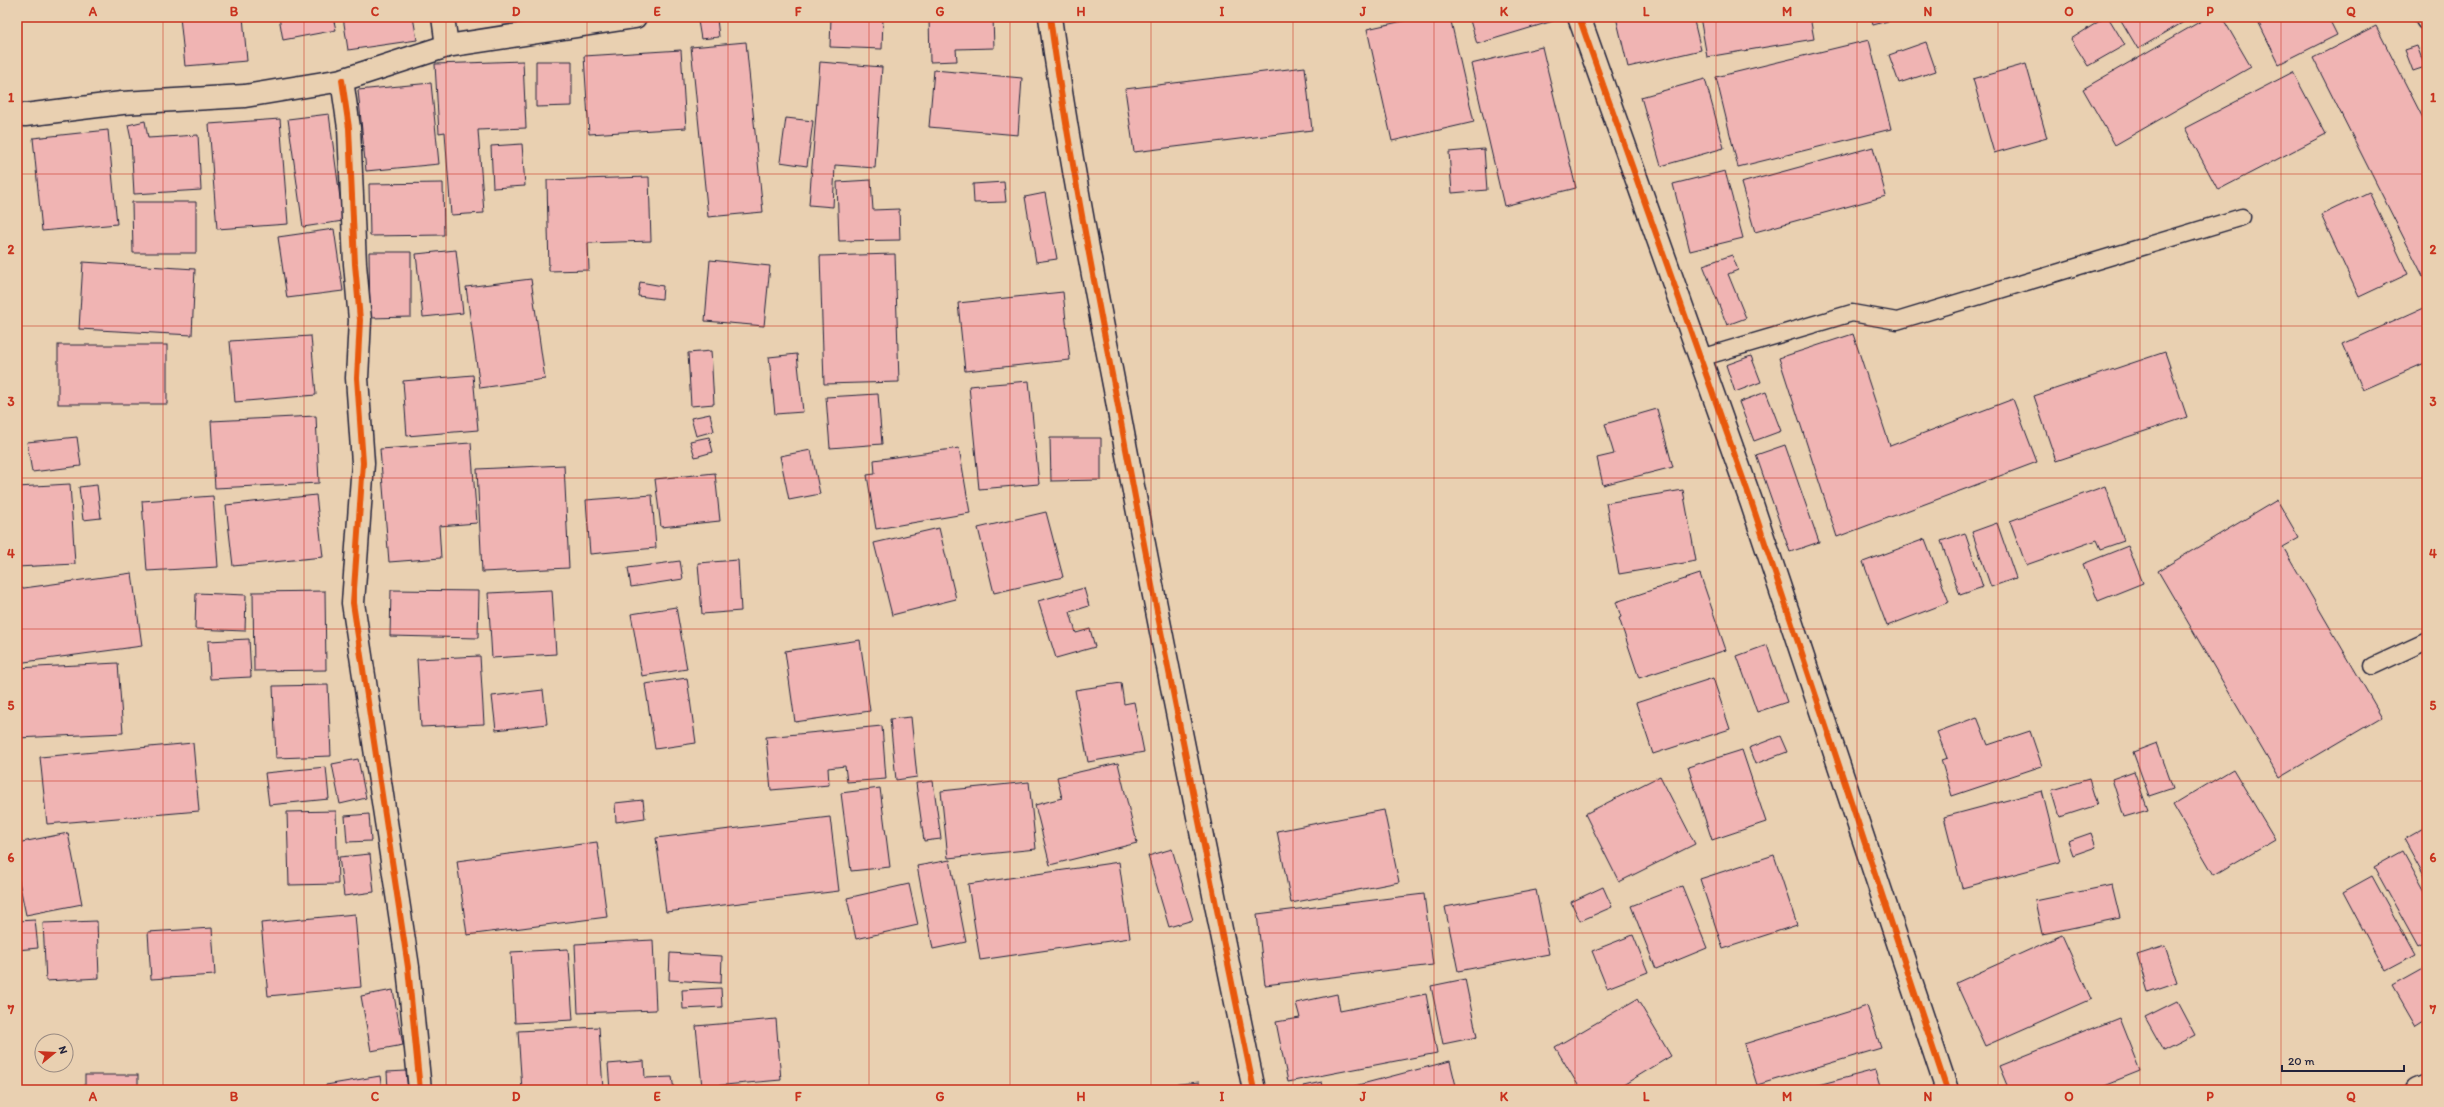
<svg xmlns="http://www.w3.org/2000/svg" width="2444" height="1107" viewBox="0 0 2444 1107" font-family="Itim,sans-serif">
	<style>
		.building { fill: #f0b4b3; stroke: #22223b }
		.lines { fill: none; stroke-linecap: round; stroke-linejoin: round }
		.lane-casing { stroke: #22223b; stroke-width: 19 }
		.street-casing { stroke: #22223b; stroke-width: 25 }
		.secondary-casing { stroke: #22223b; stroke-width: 25 }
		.lane { stroke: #e9d0b1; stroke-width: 16 }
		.street { stroke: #e9d0b1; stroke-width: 22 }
		.secondary { stroke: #e9d0b1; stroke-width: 22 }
		.cycleway-casing { stroke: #e9d0b1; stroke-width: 8 }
		.cycleway { stroke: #e8590c; stroke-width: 6 }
		.grid { fill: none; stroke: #c8321e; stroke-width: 1; stroke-opacity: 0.55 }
		.neatline { fill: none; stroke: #c8321e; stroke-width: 1.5 }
		.grid-label { font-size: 13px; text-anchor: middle; font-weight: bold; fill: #c8321e }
	</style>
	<rect width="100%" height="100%" fill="#e9d0b1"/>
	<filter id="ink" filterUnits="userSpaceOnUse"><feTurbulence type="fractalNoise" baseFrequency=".025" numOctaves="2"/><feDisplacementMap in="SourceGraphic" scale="8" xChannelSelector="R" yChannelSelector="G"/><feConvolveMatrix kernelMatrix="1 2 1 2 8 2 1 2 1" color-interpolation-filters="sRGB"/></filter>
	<g filter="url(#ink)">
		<g class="building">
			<polygon points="180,17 243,17 247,61 185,66"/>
			<polygon points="279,17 333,17 336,30 283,40"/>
			<polygon points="343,17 413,17 417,40 348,50"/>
			<polygon points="831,17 883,17 882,49 830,47"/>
			<polygon points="929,17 993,17 994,48 956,49 957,61 930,62"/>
			<polygon points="1421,17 1450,17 1474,122 1392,141 1367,29"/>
			<polygon points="1469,17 1551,17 1553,21 1477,44"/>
			<polygon points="1616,17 1693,17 1701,50 1628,67"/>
			<polygon points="1700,17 1810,17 1814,39 1707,57"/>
			<polygon points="1871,17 1899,17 1899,18 1873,25"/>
			<polygon points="2106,17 2108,17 2125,45 2088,66 2071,39"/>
			<polygon points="2119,17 2192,17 2138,49"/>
			<polygon points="2208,17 2222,17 2251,67 2115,145 2083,89"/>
			<polygon points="2256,17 2328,17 2337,35 2279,64"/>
			<polygon points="717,19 719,37 701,39 698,21"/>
			<polygon points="2376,26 2427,126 2427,274 2423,276 2313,58"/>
			<polygon points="1869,40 1891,129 1738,167 1716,77"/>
			<polygon points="746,42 763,212 708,217 691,47"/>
			<polygon points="1926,42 1936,71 1899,83 1889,55"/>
			<polygon points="2417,46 2425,67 2413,71 2405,50"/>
			<polygon points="1542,47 1576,188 1504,206 1471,64"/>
			<polygon points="681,50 686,128 589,134 584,56"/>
			<polygon points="523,61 526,128 478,130 484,213 451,215 445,132 439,133 435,64"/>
			<polygon points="536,61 572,61 572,106 536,107"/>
			<polygon points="820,62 882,67 875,168 835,165 833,207 809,205"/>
			<polygon points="2026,64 2047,138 1994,153 1973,79"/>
			<polygon points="1305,67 1312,130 1134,152 1125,89"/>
			<polygon points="934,70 1022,78 1018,135 929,127"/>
			<polygon points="2293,72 2326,134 2218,190 2185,128"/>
			<polygon points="1705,79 1724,148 1661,166 1641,97"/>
			<polygon points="431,83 439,164 366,171 358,90"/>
			<polygon points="329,114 343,221 303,227 288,119"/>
			<polygon points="786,118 813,121 807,166 780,162"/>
			<polygon points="280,119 288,224 217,229 209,124"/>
			<polygon points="145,121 148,138 198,135 201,190 134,194 131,139 128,125"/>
			<polygon points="108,130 117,224 42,231 33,138"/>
			<polygon points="522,144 525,186 493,188 491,146"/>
			<polygon points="1873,147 1886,196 1755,232 1741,183"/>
			<polygon points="1484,149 1487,190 1452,193 1449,152"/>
			<polygon points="1725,171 1743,238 1690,251 1673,184"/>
			<polygon points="649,177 651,241 588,243 589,270 549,271 547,180"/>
			<polygon points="871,180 873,210 899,209 900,240 839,241 837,182"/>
			<polygon points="1004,182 1006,202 974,203 973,184"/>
			<polygon points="443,183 444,235 370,236 369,184"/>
			<polygon points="2369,192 2408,274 2359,297 2321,215"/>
			<polygon points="1045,193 1057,259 1036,262 1025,197"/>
			<polygon points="132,202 196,202 196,253 133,253"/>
			<polygon points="334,229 343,291 287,298 278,237"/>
			<polygon points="456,250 463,313 423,317 416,254"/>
			<polygon points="369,252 411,252 411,317 370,318"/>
			<polygon points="895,254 899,382 824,384 820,256"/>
			<polygon points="1732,255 1738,270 1728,274 1746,318 1727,325 1703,265"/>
			<polygon points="710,260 770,266 764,326 705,321"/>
			<polygon points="83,262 195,269 192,335 79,329"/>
			<polygon points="531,279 545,379 480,388 466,287"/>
			<polygon points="640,282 663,286 662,299 638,296"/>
			<polygon points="1063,292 1070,360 965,371 958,303"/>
			<polygon points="2423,308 2427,318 2427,362 2363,390 2343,344"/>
			<polygon points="1853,334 1890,446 2013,399 2037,462 1837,537 1779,358"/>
			<polygon points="311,336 316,395 235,402 230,341"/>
			<rect x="58" y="345" width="109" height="59"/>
			<polygon points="711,351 714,404 691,406 688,353"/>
			<polygon points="2165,352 2187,417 2056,461 2034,396"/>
			<polygon points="797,354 803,412 775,414 769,357"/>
			<polygon points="1751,356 1761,382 1735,392 1726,365"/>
			<polygon points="473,375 478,430 407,436 403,381"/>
			<polygon points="1029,381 1039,484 979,489 969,386"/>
			<polygon points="1766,392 1781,431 1754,441 1739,402"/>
			<polygon points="878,394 882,444 830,448 826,397"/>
			<polygon points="1657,409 1673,467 1603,485 1597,458 1614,454 1605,424"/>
			<polygon points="710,414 714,431 696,436 691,418"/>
			<polygon points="316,416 319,483 215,488 211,421"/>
			<polygon points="77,437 81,466 32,472 27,442"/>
			<polygon points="709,437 713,452 695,457 690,441"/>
			<polygon points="1050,438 1101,438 1101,480 1051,481"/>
			<polygon points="471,443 477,523 439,526 441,558 389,562 380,449"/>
			<polygon points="1785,445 1819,542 1790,552 1756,455"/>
			<polygon points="959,448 970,513 876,529 867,475 875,474 874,460"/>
			<polygon points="811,450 820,494 789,500 780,456"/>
			<polygon points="564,465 569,568 482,572 477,469"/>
			<polygon points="715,473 720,521 661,527 655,479"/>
			<polygon points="70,484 75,564 17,567 17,487"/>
			<polygon points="97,485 101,518 83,520 79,487"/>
			<polygon points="2105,486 2124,541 2101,549 2097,540 2026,565 2010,521"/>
			<polygon points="1683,490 1696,561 1619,574 1606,503"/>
			<polygon points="316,495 323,557 233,566 226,505"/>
			<polygon points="652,495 656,548 590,554 586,500"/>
			<polygon points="213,496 218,567 147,571 142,501"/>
			<polygon points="2277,500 2299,538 2283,547 2382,717 2279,778 2158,571"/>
			<polygon points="1046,512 1063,577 994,593 978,528"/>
			<polygon points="1997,523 2016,578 1991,587 1972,532"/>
			<polygon points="939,528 956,599 892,615 874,543"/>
			<polygon points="1965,533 1983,587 1960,595 1941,541"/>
			<polygon points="1925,539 1949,602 1887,626 1863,562"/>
			<polygon points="2128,546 2143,583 2098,601 2083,564"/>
			<polygon points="738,560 741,611 702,614 698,563"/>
			<polygon points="680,561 683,579 631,587 628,568"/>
			<polygon points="132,573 142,646 17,663 17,589"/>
			<polygon points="1700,574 1726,650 1639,678 1619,618 1621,617 1616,602"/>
			<polygon points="1084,588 1089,606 1070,612 1076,633 1090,629 1095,647 1056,658 1038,601"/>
			<polygon points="391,590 479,591 478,638 390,636"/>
			<polygon points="552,590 556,654 492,658 488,593"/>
			<polygon points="325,591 326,670 254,671 253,592"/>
			<polygon points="196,593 246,595 245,631 195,629"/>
			<polygon points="676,607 687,669 642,676 631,614"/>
			<polygon points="249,639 251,677 210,679 208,641"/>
			<polygon points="860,640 870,711 795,722 785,651"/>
			<polygon points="1767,645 1787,702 1757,712 1737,656"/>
			<polygon points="480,656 484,724 421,727 417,659"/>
			<polygon points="118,663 123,733 17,738 17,668"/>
			<polygon points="687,678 696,743 655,749 645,684"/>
			<polygon points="1713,678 1730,729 1653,754 1636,703"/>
			<polygon points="1121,683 1124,704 1134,702 1144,752 1088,762 1075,690"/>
			<polygon points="328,685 331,756 276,758 273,686"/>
			<polygon points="543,690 547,724 496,730 492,696"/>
			<polygon points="911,717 917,777 896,780 890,719"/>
			<polygon points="1977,717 1988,745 2030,731 2042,766 1952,796 1941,760 1947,758 1937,732"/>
			<polygon points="882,726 886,779 847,782 845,766 828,768 829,785 771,790 766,737"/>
			<polygon points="1780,736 1787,752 1755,764 1749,748"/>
			<polygon points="193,743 199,811 47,824 40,757"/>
			<polygon points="2157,743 2173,788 2149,796 2133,752"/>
			<polygon points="1742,750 1766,822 1712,840 1688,767"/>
			<polygon points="358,759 366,798 340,804 332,764"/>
			<polygon points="1118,763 1137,843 1050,865 1035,805 1062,798 1057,777"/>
			<polygon points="326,767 329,799 269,805 265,773"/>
			<polygon points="2233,769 2275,839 2214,875 2173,805"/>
			<polygon points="2134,771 2148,810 2124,817 2112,779"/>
			<polygon points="1660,776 1695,844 1619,882 1585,814"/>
			<polygon points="2089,779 2097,805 2060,817 2052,790"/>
			<polygon points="933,781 941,839 924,841 916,783"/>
			<polygon points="1029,782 1036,849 948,858 941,791"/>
			<polygon points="880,788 890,867 851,871 841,793"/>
			<polygon points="2042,791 2060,862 1962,888 1944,817"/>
			<polygon points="643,800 645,818 616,822 615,803"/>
			<polygon points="1384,810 1399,882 1291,903 1277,831"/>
			<polygon points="336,811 338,884 289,885 287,812"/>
			<polygon points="369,814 371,841 347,842 345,816"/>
			<polygon points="830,817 839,891 666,912 656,838"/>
			<polygon points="2427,826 2427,881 2404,839"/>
			<polygon points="68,833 82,904 26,915 17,872 17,843"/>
			<polygon points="2091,833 2096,847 2073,855 2068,841"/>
			<polygon points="597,842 607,917 467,935 457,861"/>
			<polygon points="1172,849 1193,920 1169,927 1148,856"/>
			<polygon points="2403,851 2427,895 2427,942 2418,947 2374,867"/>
			<polygon points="370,854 374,892 344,896 339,857"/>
			<polygon points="1774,855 1797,925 1723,949 1700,879"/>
			<polygon points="950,860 966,942 933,949 917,866"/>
			<polygon points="1119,862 1130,938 980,960 968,884"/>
			<polygon points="2372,876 2415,955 2385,971 2343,892"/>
			<polygon points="909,884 918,925 856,939 847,898"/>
			<polygon points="2112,885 2120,918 2042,934 2035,901"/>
			<polygon points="1682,886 1707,948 1656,969 1631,906"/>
			<polygon points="1603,887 1612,907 1580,921 1571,902"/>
			<polygon points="1536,890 1549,954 1458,971 1445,907"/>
			<polygon points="1424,894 1433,965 1265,985 1257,914"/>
			<polygon points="355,914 361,987 268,996 261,923"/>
			<polygon points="35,920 38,948 17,950 17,921"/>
			<polygon points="97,921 99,978 46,981 43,923"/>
			<polygon points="212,928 215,975 151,979 148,932"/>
			<polygon points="1633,935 1648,972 1607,988 1592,951"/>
			<polygon points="2062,935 2091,999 1985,1046 1956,983"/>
			<polygon points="653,940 656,1010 578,1013 575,944"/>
			<polygon points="2165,946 2177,982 2148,992 2137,955"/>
			<polygon points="568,949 573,1020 515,1023 511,952"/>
			<polygon points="670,953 722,956 721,983 669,980"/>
			<polygon points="2427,967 2427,1019 2416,1026 2393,986"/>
			<polygon points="1465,979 1477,1037 1443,1044 1431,986"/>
			<polygon points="721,988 722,1007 683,1009 682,990"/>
			<polygon points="393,990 403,1045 371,1051 361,996"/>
			<polygon points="1337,994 1340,1011 1426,994 1437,1053 1288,1082 1276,1022 1300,1018 1296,1003"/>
			<polygon points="1637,999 1671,1056 1615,1090 1581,1090 1555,1047"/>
			<polygon points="2177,1001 2195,1035 2164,1051 2145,1017"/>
			<polygon points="1867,1006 1881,1048 1757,1085 1744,1044"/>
			<polygon points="2119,1018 2140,1071 2092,1090 2009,1090 1999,1066"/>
			<polygon points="776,1019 781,1080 702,1087 696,1026"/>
			<polygon points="599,1027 603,1090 522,1090 518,1031"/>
			<polygon points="644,1061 645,1078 672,1077 674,1090 610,1090 608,1064"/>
			<polygon points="1450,1061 1457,1090 1339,1090"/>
			<polygon points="1875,1070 1881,1090 1799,1090"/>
			<polygon points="406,1071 408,1090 388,1090 387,1072"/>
			<rect x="85" y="1075" width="53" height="15"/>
			<polygon points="380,1076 382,1090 326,1090 326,1085"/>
			<polygon points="1199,1082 1200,1090 1121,1090"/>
			<polygon points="1322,1082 1324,1090 1304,1090 1303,1086"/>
		</g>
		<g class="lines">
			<g class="lane-casing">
				<g id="lane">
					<polyline points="1700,358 1852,313 1897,321 2242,217"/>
					<polyline points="2373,666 2427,641"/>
				</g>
			</g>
			<g class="street-casing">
				<g id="street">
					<polyline points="443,17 447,46"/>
					<path d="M1050,17c17,125 41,249 65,373 43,234 91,467 139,700"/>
					<polyline points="1579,17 1751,501 1947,1090"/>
					<polyline points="2426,17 2427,19"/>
					<polyline points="342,80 349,128 355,264 360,320 357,378 363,463 353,603 408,967 420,1090"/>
					<polyline points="17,114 25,115 122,103 245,96 342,80 447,46 635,17"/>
				</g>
			</g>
			<g class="secondary-casing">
				<polyline id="secondary" points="2417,1090 2427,1086"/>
			</g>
			<use href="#lane" class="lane"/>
			<use href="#street" class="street"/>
			<use href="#secondary" class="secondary"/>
			<g class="cycleway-casing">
				<g id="cycleway">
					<path d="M1050,17c17,125 41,249 65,373 43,234 91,467 139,700"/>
					<polyline points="1579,17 1751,501 1947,1090"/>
					<polyline points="342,80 349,128 355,264 360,320 357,378 363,463 353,603 408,967 420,1090"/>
				</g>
			</g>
			<use href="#cycleway" class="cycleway"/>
		</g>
	</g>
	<path class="grid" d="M163,17v1073M304,17v1073M446,17v1073M587,17v1073M728,17v1073M869,17v1073M1010,17v1073M1151,17v1073M1293,17v1073M1434,17v1073M1575,17v1073M1716,17v1073M1857,17v1073M1998,17v1073M2140,17v1073M2281,17v1073M17,174h2410M17,326h2410M17,478h2410M17,629h2410M17,781h2410M17,933h2410"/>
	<rect width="2444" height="1107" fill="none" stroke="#e9d0b1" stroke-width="44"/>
	<g transform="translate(54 1053) rotate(72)"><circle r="19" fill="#e9d0b1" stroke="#998a82"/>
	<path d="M0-3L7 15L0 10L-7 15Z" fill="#c8321e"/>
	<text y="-6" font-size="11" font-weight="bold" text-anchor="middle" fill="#22223b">N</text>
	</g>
	<path d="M2282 1065v6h122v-6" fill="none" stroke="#22223b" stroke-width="2"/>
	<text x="2288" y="1065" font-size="12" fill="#22223b" stroke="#e9d0b1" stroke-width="3" paint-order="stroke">20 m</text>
	<rect x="22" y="22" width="2400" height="1063" class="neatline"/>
	<g class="grid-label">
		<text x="93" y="16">A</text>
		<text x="234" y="16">B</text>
		<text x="375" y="16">C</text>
		<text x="516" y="16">D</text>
		<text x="657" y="16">E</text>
		<text x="798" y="16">F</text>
		<text x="940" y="16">G</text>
		<text x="1081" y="16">H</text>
		<text x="1222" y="16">I</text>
		<text x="1363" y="16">J</text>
		<text x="1504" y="16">K</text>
		<text x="1646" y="16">L</text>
		<text x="1787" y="16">M</text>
		<text x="1928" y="16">N</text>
		<text x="2069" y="16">O</text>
		<text x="2210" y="16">P</text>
		<text x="2351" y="16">Q</text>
		<text x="11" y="102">1</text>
		<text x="2433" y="102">1</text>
		<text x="11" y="254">2</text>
		<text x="2433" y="254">2</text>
		<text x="11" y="406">3</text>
		<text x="2433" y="406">3</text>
		<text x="11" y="558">4</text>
		<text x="2433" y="558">4</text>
		<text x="11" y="710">5</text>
		<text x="2433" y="710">5</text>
		<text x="11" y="862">6</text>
		<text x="2433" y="862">6</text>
		<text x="11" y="1014">7</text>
		<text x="2433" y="1014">7</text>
		<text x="93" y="1101">A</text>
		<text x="234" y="1101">B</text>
		<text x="375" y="1101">C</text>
		<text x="516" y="1101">D</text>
		<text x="657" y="1101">E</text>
		<text x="798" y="1101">F</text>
		<text x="940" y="1101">G</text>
		<text x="1081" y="1101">H</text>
		<text x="1222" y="1101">I</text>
		<text x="1363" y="1101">J</text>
		<text x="1504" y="1101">K</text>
		<text x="1646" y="1101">L</text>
		<text x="1787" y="1101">M</text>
		<text x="1928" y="1101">N</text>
		<text x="2069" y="1101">O</text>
		<text x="2210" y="1101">P</text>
		<text x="2351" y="1101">Q</text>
	</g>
</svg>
